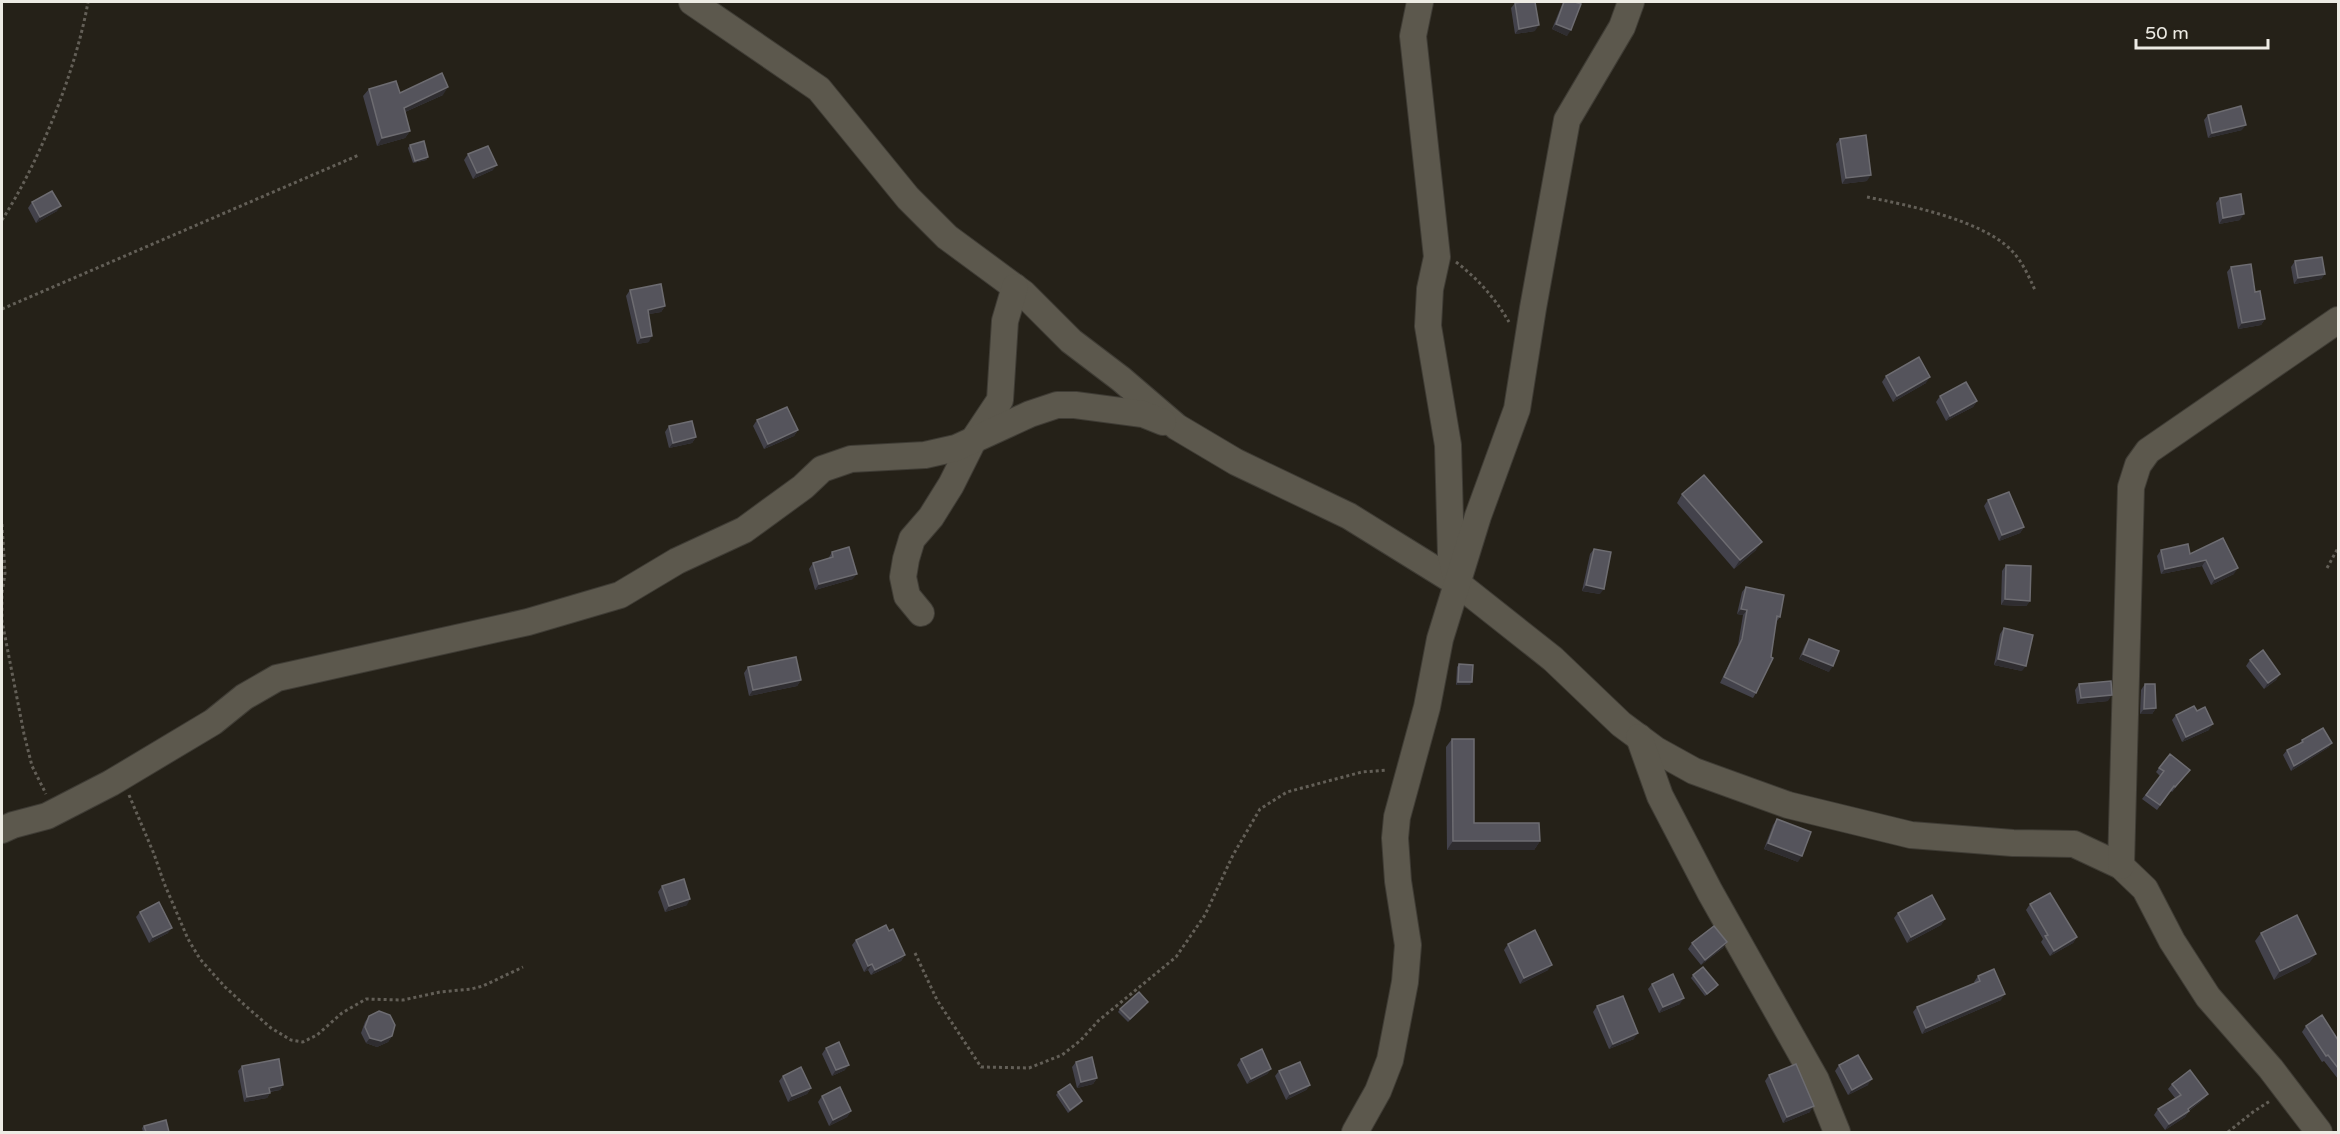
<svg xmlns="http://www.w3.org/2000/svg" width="2340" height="1134" viewBox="0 0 2340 1134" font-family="'Varela Round',sans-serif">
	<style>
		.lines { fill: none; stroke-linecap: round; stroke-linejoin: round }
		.minor-casing { stroke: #3f3c35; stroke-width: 28 }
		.path { stroke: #635f57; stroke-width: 3; stroke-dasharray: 3 3; stroke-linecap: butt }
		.minor { stroke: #5c584d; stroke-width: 26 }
		.wall { fill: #43424b }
		.shaded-wall { fill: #2f2d30 }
		.building { fill: #55545c; stroke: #6d6c71; stroke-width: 1.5 }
	</style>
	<rect width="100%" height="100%" fill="#252118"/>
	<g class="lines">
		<g class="minor-casing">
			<g id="minor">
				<polyline points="692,2 819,89 908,198 947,237 1023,293 1071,341 1121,379 1177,427 1236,462 1349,516 1457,583 1553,659 1621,724 1656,750 1694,771 1788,805 1911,835 2013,843 2074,844 2121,866 2145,889 2172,941 2208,997 2271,1069 2319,1132"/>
				<polyline points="1420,2 1413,36 1437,257 1430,289 1428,326 1448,445 1451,556 1456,577"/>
				<polyline points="921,613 907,596 903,577 906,559 912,539 931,517 951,485 974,439 1000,400 1005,321 1015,287"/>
				<polyline points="1639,737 1660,796 1710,892 1816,1080 1837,1132"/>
				<polyline points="2,830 13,825 47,816 111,783 213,722 244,697 277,678 528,622 620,595 677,561 744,530 803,487 822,469 851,459 925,455 956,448 1030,414 1057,405 1075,405 1143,414 1163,422"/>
				<polyline points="2121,866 2131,487 2138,465 2148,451 2338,320"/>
				<polyline points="1355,1132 1378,1091 1390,1060 1405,982 1408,945 1398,881 1395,838 1397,817 1427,707 1440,639 1478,516 1517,409 1533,308 1567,120 1622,27 1631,2"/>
			</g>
		</g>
		<g class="path">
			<path d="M1867,197c40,8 116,23 145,54 10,10 17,26 23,39"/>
			<path d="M2,220c38,-59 74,-150 86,-218"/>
			<path d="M1456,262c22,17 39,36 53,60"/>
			<polyline points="2,309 359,155"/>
			<polyline points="2,524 5,573 2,594 2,621 24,734 32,766 46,794"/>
			<polyline points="2327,568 2338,548"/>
			<polyline points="129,795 154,854 164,883 188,939 200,959 225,987 248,1008 271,1028 291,1040 303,1042 317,1035 342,1013 366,999 403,1000 440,992 471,989 483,986 523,967"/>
			<polyline points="915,953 937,1000 981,1067 1029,1068 1062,1055 1081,1040 1098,1021 1176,957 1205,915 1233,855 1260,809 1287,792 1362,772 1387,770"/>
			<polyline points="2228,1132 2253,1112 2270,1101"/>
		</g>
		<use href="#minor" class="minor"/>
	</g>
	<g class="wall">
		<polygon points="1563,2 1575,2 1567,36 1552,29"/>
		<polygon points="1515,3 1535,31 1515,34 1511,8"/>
		<polygon points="369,89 400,93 443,95 405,112 410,131 405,138 377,146 363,96"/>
		<polygon points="2208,115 2242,130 2208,138 2204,120"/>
		<polygon points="1840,139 1867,181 1842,184 1836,144"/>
		<polygon points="410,145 428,157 426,160 413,163 408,148"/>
		<polygon points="468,154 493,170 473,179 464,160"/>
		<polygon points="2220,198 2240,220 2219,224 2216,203"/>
		<polygon points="32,202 57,211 36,223 28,208"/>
		<polygon points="2295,261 2325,274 2321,279 2294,284 2291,267"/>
		<polygon points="2231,267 2255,292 2265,319 2261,325 2238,329 2227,272"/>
		<polygon points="630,290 665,306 661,312 649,314 649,342 637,344 626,296"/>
		<polygon points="1886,376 1926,383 1893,402 1882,382"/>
		<polygon points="1940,396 1977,401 1973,407 1946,421 1936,402"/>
		<polygon points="757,420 798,430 794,436 764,449 753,426"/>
		<polygon points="669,426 696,437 692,443 669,448 665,432"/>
		<polygon points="1682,494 1756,550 1734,569 1677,503"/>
		<polygon points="1988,500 2024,527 2020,533 1999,541 1984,506"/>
		<polygon points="2223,538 2234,574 2211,585 2202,566 2161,574 2157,556 2161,550 2190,554"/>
		<polygon points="1594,549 1600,594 1582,591 1590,554"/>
		<polygon points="832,552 853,579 815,590 809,569 813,563 828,559"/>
		<polygon points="2006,565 2030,601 2026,606 2001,605 2002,571"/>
		<polygon points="1746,587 1780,617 1777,621 1756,693 1753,698 1720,683 1738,645 1743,615 1737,614 1742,592"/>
		<polygon points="2004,628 2022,671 1994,665 2000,634"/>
		<polygon points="1809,639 1829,672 1799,659 1805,645"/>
		<polygon points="2250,660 2280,674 2276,680 2264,689 2246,666"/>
		<polygon points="1459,664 1470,685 1456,685 1457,667"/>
		<polygon points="748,667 801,680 797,686 749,696 744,673"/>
		<polygon points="2079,684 2108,701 2077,704 2075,690"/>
		<polygon points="2145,684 2156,708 2152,714 2140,714 2141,690"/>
		<polygon points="2197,711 2209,730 2182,742 2172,720 2176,715"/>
		<polygon points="1452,739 1474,823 1540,841 1534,850 1447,850 1446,747"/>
		<polygon points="2302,740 2329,747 2291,771 2283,755 2287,750 2299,744"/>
		<polygon points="2159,768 2190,770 2172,792 2171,791 2157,810 2142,799 2160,776 2156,772"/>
		<polygon points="1777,819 1798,862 1764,849 1773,825"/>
		<polygon points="662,886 687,905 665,912 658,892"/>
		<polygon points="2030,904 2077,937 2073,943 2050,956 2041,942 2043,939 2026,910"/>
		<polygon points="140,912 168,933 149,943 136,917"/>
		<polygon points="1898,913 1945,919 1941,925 1907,943 1894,918"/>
		<polygon points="889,931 905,955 901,961 871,975 868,970 864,972 852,945 856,940"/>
		<polygon points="2261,933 2310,962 2274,980 2255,941"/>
		<polygon points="1727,942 1723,948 1701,965 1688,949 1692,943"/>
		<polygon points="1508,944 1548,970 1520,984 1504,950"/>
		<polygon points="1693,975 1718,985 1716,988 1705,996 1691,978"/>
		<polygon points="1978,976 2001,1000 1922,1034 1913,1012 1917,1007 1975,983 1974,982"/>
		<polygon points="1652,984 1680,1004 1659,1013 1648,989"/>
		<polygon points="1146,1005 1128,1022 1118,1012 1120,1009"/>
		<polygon points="1597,1006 1634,1039 1609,1049 1593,1012"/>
		<polygon points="369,1016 392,1036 388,1042 377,1047 366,1043 361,1033 365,1022"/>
		<polygon points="2306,1026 2338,1040 2338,1079 2324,1061 2322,1062 2302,1032"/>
		<polygon points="826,1048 845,1070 832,1076 822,1054"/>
		<polygon points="1241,1059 1271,1069 1267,1074 1247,1084 1237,1065"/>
		<polygon points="1076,1062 1097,1078 1093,1084 1077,1088 1072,1067"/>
		<polygon points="1839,1065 1868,1085 1848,1095 1835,1071"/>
		<polygon points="242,1066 283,1085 280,1090 270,1092 270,1093 267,1098 244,1102 238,1071"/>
		<polygon points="1279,1071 1310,1085 1306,1090 1286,1100 1275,1076"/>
		<polygon points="1769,1075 1810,1112 1783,1123 1765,1081"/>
		<polygon points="783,1076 811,1088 807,1094 788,1102 779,1081"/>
		<polygon points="2172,1084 2208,1094 2204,1099 2189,1111 2185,1117 2165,1130 2154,1115 2158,1109 2175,1098 2168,1089"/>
		<polygon points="1058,1092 1082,1101 1080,1104 1068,1113 1056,1095"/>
		<polygon points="822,1096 851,1111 847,1117 829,1126 818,1102"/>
		<polygon points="144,1126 169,1132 143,1132 142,1128"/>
	</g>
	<g class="shaded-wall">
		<polygon points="1556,24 1571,30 1567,36 1552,29"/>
		<polygon points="1539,25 1535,31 1515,34 1519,29"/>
		<polygon points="448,87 443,95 398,115 404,108"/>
		<polygon points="2246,125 2242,130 2208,138 2212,133"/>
		<polygon points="410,131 405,138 377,146 382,138"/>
		<polygon points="428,157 426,160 413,163 415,161"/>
		<polygon points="497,165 493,170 473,179 477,173"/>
		<polygon points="1871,175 1867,181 1842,184 1846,178"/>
		<polygon points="61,206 57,211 36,223 40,217"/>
		<polygon points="2244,214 2240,220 2219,224 2223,218"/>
		<polygon points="2325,274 2321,279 2294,284 2298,278"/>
		<polygon points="665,306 661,312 644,315 648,310"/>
		<polygon points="2265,319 2261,325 2238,329 2242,323"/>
		<polygon points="652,336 649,342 637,344 641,338"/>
		<polygon points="1930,377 1926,383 1893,402 1897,396"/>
		<polygon points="1977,401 1973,407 1946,421 1950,416"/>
		<polygon points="798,430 794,436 764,449 768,444"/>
		<polygon points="696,437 692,443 669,448 673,443"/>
		<polygon points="2024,527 2020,533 1999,541 2002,535"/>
		<polygon points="1762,542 1756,550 1734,569 1740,560"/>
		<polygon points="2206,560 2202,566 2161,574 2165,569"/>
		<polygon points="2238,568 2234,574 2211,585 2215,579"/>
		<polygon points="857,574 853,579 815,590 819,584"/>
		<polygon points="1586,585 1604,589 1600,594 1582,591"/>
		<polygon points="2005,599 2030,601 2026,606 2001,605"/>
		<polygon points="1741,609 1747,610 1743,615 1737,614"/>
		<polygon points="1803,654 1833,666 1829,672 1799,659"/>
		<polygon points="1998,659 2026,666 2022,671 1994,665"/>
		<polygon points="2280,674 2276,680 2264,689 2268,683"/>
		<polygon points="801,680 797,686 749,696 753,690"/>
		<polygon points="1458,682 1472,682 1470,685 1456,685"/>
		<polygon points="2112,695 2108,701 2077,704 2081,698"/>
		<polygon points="2156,708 2152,714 2140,714 2144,709"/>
		<polygon points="2213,724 2209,730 2182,742 2186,737"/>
		<polygon points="2332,743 2329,747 2291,771 2294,766"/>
		<polygon points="1453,841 1540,841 1534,850 1447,850"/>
		<polygon points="1768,843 1802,856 1798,862 1764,849"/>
		<polygon points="690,899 687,905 665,912 669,906"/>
		<polygon points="1945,919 1941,925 1907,943 1911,937"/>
		<polygon points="172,928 168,933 149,943 153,937"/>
		<polygon points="2077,937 2073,943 2050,956 2054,951"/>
		<polygon points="1727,942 1723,948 1701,965 1705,960"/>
		<polygon points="2316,954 2310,962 2274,980 2280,971"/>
		<polygon points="905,955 901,961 871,975 875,970"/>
		<polygon points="872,964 868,970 864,972 868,966"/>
		<polygon points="1552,965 1548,970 1520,984 1524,978"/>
		<polygon points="2005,994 2001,1000 1922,1034 1926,1028"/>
		<polygon points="1684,998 1680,1004 1659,1013 1663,1007"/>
		<polygon points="1638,1033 1634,1039 1609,1049 1613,1044"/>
		<polygon points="392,1036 388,1042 377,1047 366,1043 370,1038"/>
		<polygon points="849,1065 845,1070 832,1076 836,1070"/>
		<polygon points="1271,1069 1267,1074 1247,1084 1251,1079"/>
		<polygon points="1097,1078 1093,1084 1077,1088 1081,1082"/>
		<polygon points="1872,1079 1868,1085 1848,1095 1852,1090"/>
		<polygon points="283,1085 280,1090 266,1092 269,1088"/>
		<polygon points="1310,1085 1306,1090 1286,1100 1290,1094"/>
		<polygon points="811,1088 807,1094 788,1102 792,1096"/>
		<polygon points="270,1093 267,1098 244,1102 247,1097"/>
		<polygon points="2208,1094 2204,1099 2187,1112 2189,1111 2185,1117 2165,1130 2169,1124"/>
		<polygon points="1814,1106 1810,1112 1783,1123 1787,1117"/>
		<polygon points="851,1111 847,1117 829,1126 833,1120"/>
	</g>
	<g class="building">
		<polygon points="1522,2 1535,2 1539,25 1519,29 1515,3"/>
		<polygon points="1564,2 1575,2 1581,4 1571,30 1556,24"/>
		<polygon points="442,73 448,87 404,108 410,131 382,138 369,89 396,81 400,93"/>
		<polygon points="2241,106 2246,125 2212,133 2208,115"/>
		<polygon points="1866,135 1871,175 1846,178 1840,139"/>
		<polygon points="424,141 428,157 415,161 410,145"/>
		<polygon points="488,146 497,165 477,173 468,154"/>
		<polygon points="52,191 61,206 40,217 32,202"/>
		<polygon points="2241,194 2244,214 2223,218 2220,198"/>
		<polygon points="2322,257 2325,274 2298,278 2295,261"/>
		<polygon points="2251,264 2255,292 2260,291 2265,319 2242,323 2231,267"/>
		<polygon points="661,284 665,306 648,310 652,336 641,338 630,290"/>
		<polygon points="1919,357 1930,377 1897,396 1886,376"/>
		<polygon points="1966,382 1977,401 1950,416 1940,396"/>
		<polygon points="787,407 798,430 768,444 757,420"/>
		<polygon points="692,421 696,437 673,443 669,426"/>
		<polygon points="1704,475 1762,542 1740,560 1682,494"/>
		<polygon points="2009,492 2024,527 2002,535 1988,500"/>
		<polygon points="2223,538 2238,568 2215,579 2206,560 2165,569 2161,550 2188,544 2190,554"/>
		<polygon points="849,547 857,574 819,584 813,563 833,557 832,552"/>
		<polygon points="1594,549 1611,552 1604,589 1586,585"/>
		<polygon points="2006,565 2031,566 2030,601 2005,599"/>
		<polygon points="1746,587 1784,595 1780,617 1777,616 1771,657 1773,658 1756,693 1724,677 1742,639 1747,610 1741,609"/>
		<polygon points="2004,628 2033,635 2026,666 1998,659"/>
		<polygon points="1809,639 1839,651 1833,666 1803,654"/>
		<polygon points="2263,650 2280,674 2268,683 2250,660"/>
		<polygon points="796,657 801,680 753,690 748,667"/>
		<polygon points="1459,664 1473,665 1472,682 1458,682"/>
		<polygon points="2111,681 2112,695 2081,698 2079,684"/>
		<polygon points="2145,684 2155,684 2156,708 2144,709"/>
		<polygon points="2194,706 2197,711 2205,707 2213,724 2186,737 2176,715"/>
		<polygon points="2323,728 2332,743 2294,766 2287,750 2303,742 2302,740"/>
		<polygon points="1452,739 1474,739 1474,823 1539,823 1540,841 1453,841"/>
		<polygon points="2170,754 2190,770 2175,787 2174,786 2160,805 2146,795 2164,771 2159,768"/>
		<polygon points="1777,819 1811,832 1802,856 1768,843"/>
		<polygon points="684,879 690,899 669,906 662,886"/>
		<polygon points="2050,893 2077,937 2054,951 2045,936 2048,935 2030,904"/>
		<polygon points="1932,895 1945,919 1911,937 1898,913"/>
		<polygon points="159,902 172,928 153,937 140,912"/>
		<polygon points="2297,915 2316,954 2280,971 2261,933"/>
		<polygon points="886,925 889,931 893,929 905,955 875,970 872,964 868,966 856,940"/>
		<polygon points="1714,926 1727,942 1705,960 1692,943"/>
		<polygon points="1535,930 1552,965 1524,978 1508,944"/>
		<polygon points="1703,967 1718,985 1707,994 1693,975"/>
		<polygon points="1994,969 2005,994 1926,1028 1917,1007 1980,981 1978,976"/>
		<polygon points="1673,974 1684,998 1663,1007 1652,984"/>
		<polygon points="1139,992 1148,1002 1130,1019 1120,1009"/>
		<polygon points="1623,996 1638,1033 1613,1044 1597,1006"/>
		<polygon points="379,1011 390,1015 395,1025 392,1036 381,1041 370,1038 365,1027 369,1016"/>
		<polygon points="2322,1015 2338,1040 2338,1068 2328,1055 2326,1056 2306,1026"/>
		<polygon points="839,1042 849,1065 836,1070 826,1048"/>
		<polygon points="1262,1049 1271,1069 1251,1079 1241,1059"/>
		<polygon points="1858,1055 1872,1079 1852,1090 1839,1065"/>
		<polygon points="1092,1057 1097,1078 1081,1082 1076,1062"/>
		<polygon points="279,1059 283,1085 269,1088 270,1093 247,1097 242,1066"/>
		<polygon points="1300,1062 1310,1085 1290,1094 1279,1071"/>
		<polygon points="1796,1064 1814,1106 1787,1117 1769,1075"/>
		<polygon points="801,1067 811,1088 792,1096 783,1076"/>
		<polygon points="2190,1070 2208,1094 2188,1109 2189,1111 2169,1124 2158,1109 2181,1095 2172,1084"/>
		<polygon points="1070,1084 1082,1101 1070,1110 1058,1092"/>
		<polygon points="840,1087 851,1111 833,1120 822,1096"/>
		<polygon points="166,1120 169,1132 146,1132 144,1126"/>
	</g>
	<rect width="2340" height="1134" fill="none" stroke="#edebe4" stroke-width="6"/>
	<path d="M2136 39v9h132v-9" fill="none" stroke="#edebe4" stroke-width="3"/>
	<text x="2145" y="39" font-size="18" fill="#edebe4" stroke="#252118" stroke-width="4.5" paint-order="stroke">50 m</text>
</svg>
